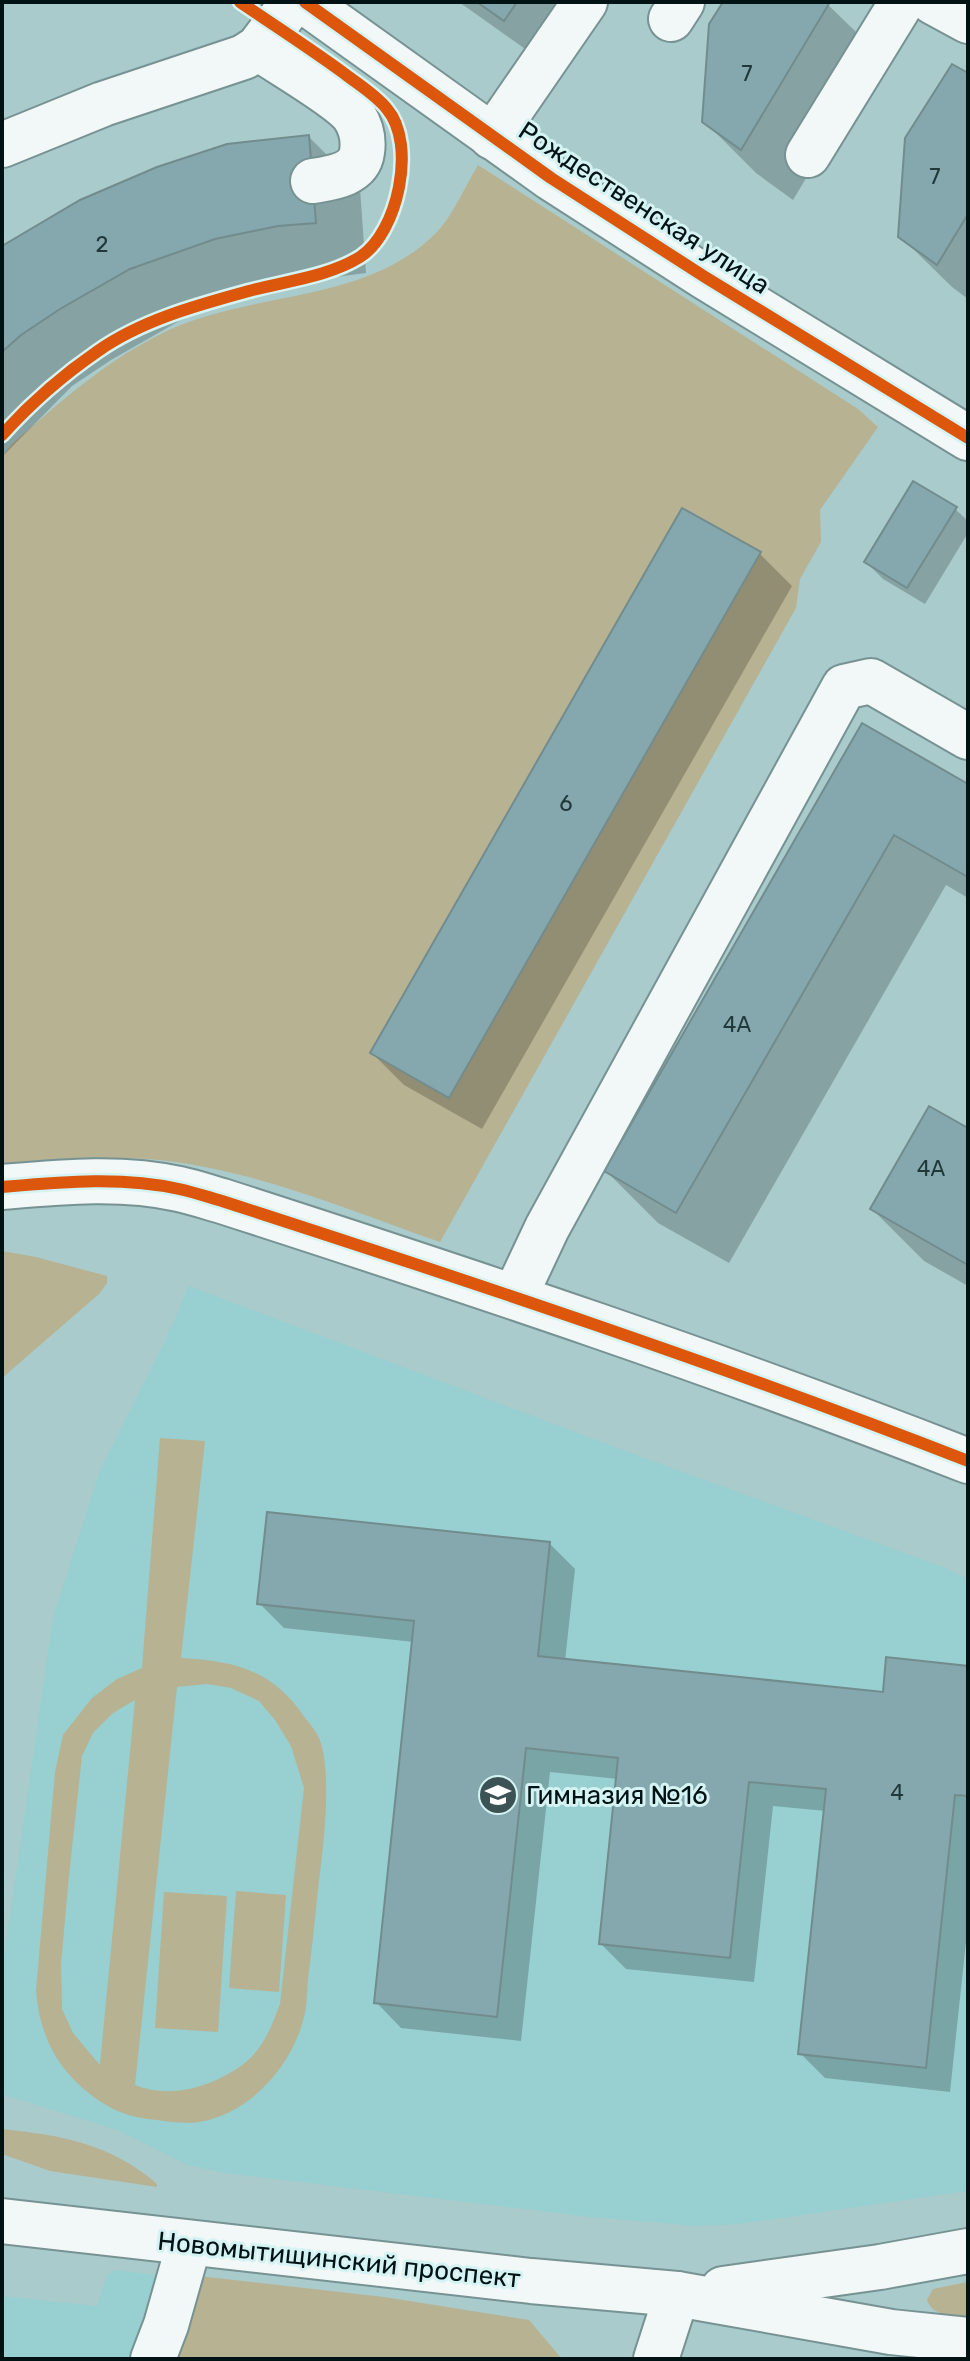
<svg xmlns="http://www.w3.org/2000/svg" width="970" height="2361" viewBox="0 0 970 2361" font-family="Rubik,sans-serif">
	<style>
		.built { fill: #98cfd0 }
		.green { fill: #b7b292; fill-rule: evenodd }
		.shadow { fill: #0003 }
		.building { fill: #84a8ad; stroke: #728c8e; stroke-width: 2 }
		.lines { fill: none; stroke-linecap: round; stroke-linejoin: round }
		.minor-casing { stroke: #779292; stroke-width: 48 }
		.major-casing { stroke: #779292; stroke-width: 48 }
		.minor { stroke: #f2f7f7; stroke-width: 44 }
		.major { stroke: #f2f7f7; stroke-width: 44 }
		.cycleway-casing { stroke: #d5f3f3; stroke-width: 17 }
		.cycleway { stroke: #dc560c; stroke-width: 12 }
		.labels { text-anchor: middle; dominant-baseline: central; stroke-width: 6; stroke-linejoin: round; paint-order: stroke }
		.number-label { font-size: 22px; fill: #21383a }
		.street-label { font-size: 26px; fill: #001314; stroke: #d5f3f3 }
		.poi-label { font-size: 26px; fill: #001314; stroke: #d5f3f3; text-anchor: start }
	</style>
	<rect width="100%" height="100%" fill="#a9cbcb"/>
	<g class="built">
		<polygon points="189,1286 642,1457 946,1568 968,1579 968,2191 739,2224 697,2226 590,2217 225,2173 187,2165 117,2130 2,2094 2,1972 53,1618 100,1470 164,1343"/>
		<polygon points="115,2270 207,2281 195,2359 2,2359 2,2296 97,2306 107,2276"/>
	</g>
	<g class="green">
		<path d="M478,165l380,244 20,18 -58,83 1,32 -21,37 -4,29 -356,634c-95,-33 -191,-75 -292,-83 -48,-4 -98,4 -146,9v-711l9,-12c50,-44 98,-87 158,-115 87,-40 196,-26 267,-97 16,-16 30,-48 42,-68z"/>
		<polygon points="2,1251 36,1257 107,1276 107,1283 99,1294 2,1378"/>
		<path d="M160,1438l45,3 -24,217c54,3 92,12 124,60 5,6 11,13 14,20 14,32 4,114 -1,151 -3,30 -6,60 -10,90 -1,14 -1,29 -5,42 -13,47 -54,93 -104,101 -13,2 -29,0 -42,-2 -20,-2 -34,-5 -51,-15 -44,-27 -66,-64 -70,-114l19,-219 8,-37 29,-37 25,-19 25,-11zM207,1684l24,4 28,13 16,19 16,26 13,42 -24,216c-8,21 -16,43 -34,58 -30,24 -75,38 -111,23l42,-398zM135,1700l-35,364h-1l-26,-31 -11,-24 -1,-45 8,-88 13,-120 11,-23 20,-20z"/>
		<polygon points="236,1891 286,1895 279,1992 229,1988"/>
		<polygon points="164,1892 227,1896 218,2032 155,2028"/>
		<path d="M2,2129c59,6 109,15 155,55v3l-107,-16 -48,-17z"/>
		<polygon points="198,2276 384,2297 529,2320 562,2359 170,2359"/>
		<path d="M968,2282v35c-16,-2 -35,0 -41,-17l6,-11z"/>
	</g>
	<g class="shadow">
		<polygon points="459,2 603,2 556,71"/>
		<polygon points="725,2 825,2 880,55 793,200 756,173 704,121"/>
		<polygon points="968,76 968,299 952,287 900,236"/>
		<polygon points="309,137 360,188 366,273 298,282 232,300 181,320 111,360 72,386 2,457 2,250"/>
		<polygon points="955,509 968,521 968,533 925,604 883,579 866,562"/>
		<polygon points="682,510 760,554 792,586 482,1129 404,1085 372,1053"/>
		<polygon points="863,726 968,786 968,898 946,885 729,1263 658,1223 606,1171"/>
		<polygon points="968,1130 968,1286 924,1261 872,1209"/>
		<polygon points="550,1544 575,1569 565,1661 884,1694 968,1668 968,1923 950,2092 825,2078 800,2053 826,1811 773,1806 754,1982 626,1969 601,1944 618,1779 550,1772 521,2041 401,2028 376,2002 414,1642 284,1628 259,1603"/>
	</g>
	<g class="building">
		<polygon points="477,2 517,2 504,21"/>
		<polygon points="723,2 830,2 741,150 702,122 709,24"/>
		<polygon points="952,64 968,73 968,214 937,265 898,237 905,138"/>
		<polygon points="309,135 316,223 278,226 215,239 130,269 60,309 21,335 2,352 2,246 80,200 157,167 227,144"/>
		<polygon points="913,481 957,507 907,588 864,562"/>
		<polygon points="682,508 761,552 449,1098 370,1053"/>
		<polygon points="862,723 968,784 968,877 894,835 676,1213 604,1171"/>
		<polygon points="929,1106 968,1128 968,1265 870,1209"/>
		<polygon points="267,1512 550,1542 538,1656 883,1692 886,1657 968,1666 968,1796 955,1795 926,2068 798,2054 826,1789 749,1782 730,1958 599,1944 618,1758 526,1748 497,2017 374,2003 414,1621 257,1604"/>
	</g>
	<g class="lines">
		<g class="minor-casing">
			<g id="minor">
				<polyline points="305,2 551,178 705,277 968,438"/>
				<polyline points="933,2 968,21"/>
				<polyline points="671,19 682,2"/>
				<path d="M258,48c22,15 83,50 96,68 7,11 10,23 8,36 -3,23 -31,26 -49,29"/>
				<polyline points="492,137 585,2"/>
				<polyline points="2,145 103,104 244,57 258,48 293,2"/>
				<polyline points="808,155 902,2"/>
				<path d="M2,1187c58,-5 120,-11 177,2 14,3 29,8 43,12 251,81 500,164 746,260"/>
				<polyline points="515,1296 547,1228 844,687 871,681 968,737"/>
				<polyline points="153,2359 166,2325 189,2244"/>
				<polyline points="656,2359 677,2294"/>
			</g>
		</g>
		<g class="major-casing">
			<g id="major">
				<polyline points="2,2221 531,2281 677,2294 891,2332 968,2340"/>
				<polyline points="723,2289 880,2267 968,2251"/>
			</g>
		</g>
		<use href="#minor" class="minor"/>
		<use href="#major" class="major"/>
		<g class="cycleway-casing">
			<g id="cycleway">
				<polyline points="305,2 551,178 705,277 968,438"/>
				<path d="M2,435c28,-31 61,-60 96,-84 44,-31 100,-46 151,-60 36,-10 79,-14 111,-34 38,-24 57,-113 27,-148 -11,-14 -28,-24 -42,-35 -34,-25 -70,-48 -105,-72"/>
				<path d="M2,1187c58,-5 120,-11 177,2 14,3 29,8 43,12 251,81 500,164 746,260"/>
			</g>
		</g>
		<use href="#cycleway" class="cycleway"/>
	</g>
	<defs>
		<g id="school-disc" transform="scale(2)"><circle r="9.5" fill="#3b5354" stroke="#d5f3f3"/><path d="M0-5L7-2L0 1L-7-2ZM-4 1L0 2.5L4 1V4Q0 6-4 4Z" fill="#fff"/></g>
	</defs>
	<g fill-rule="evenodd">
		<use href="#school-disc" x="498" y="1795"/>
	</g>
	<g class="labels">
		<g class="number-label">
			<text x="747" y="73">7</text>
			<text x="935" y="176">7</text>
			<text x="102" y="244">2</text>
			<text x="566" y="803">6</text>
			<text x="737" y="1024">4А</text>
			<text x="931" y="1168">4А</text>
			<text x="897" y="1792">4</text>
		</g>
		<g class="street-label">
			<text transform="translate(644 208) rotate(33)">Рождественская улица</text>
			<text transform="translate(339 2260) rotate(6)">Новомытищинский проспект</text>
		</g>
		<g class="poi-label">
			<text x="526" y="1795">Гимназия №16</text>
		</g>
	</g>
	<rect width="970" height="2361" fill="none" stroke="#001314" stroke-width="8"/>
</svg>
